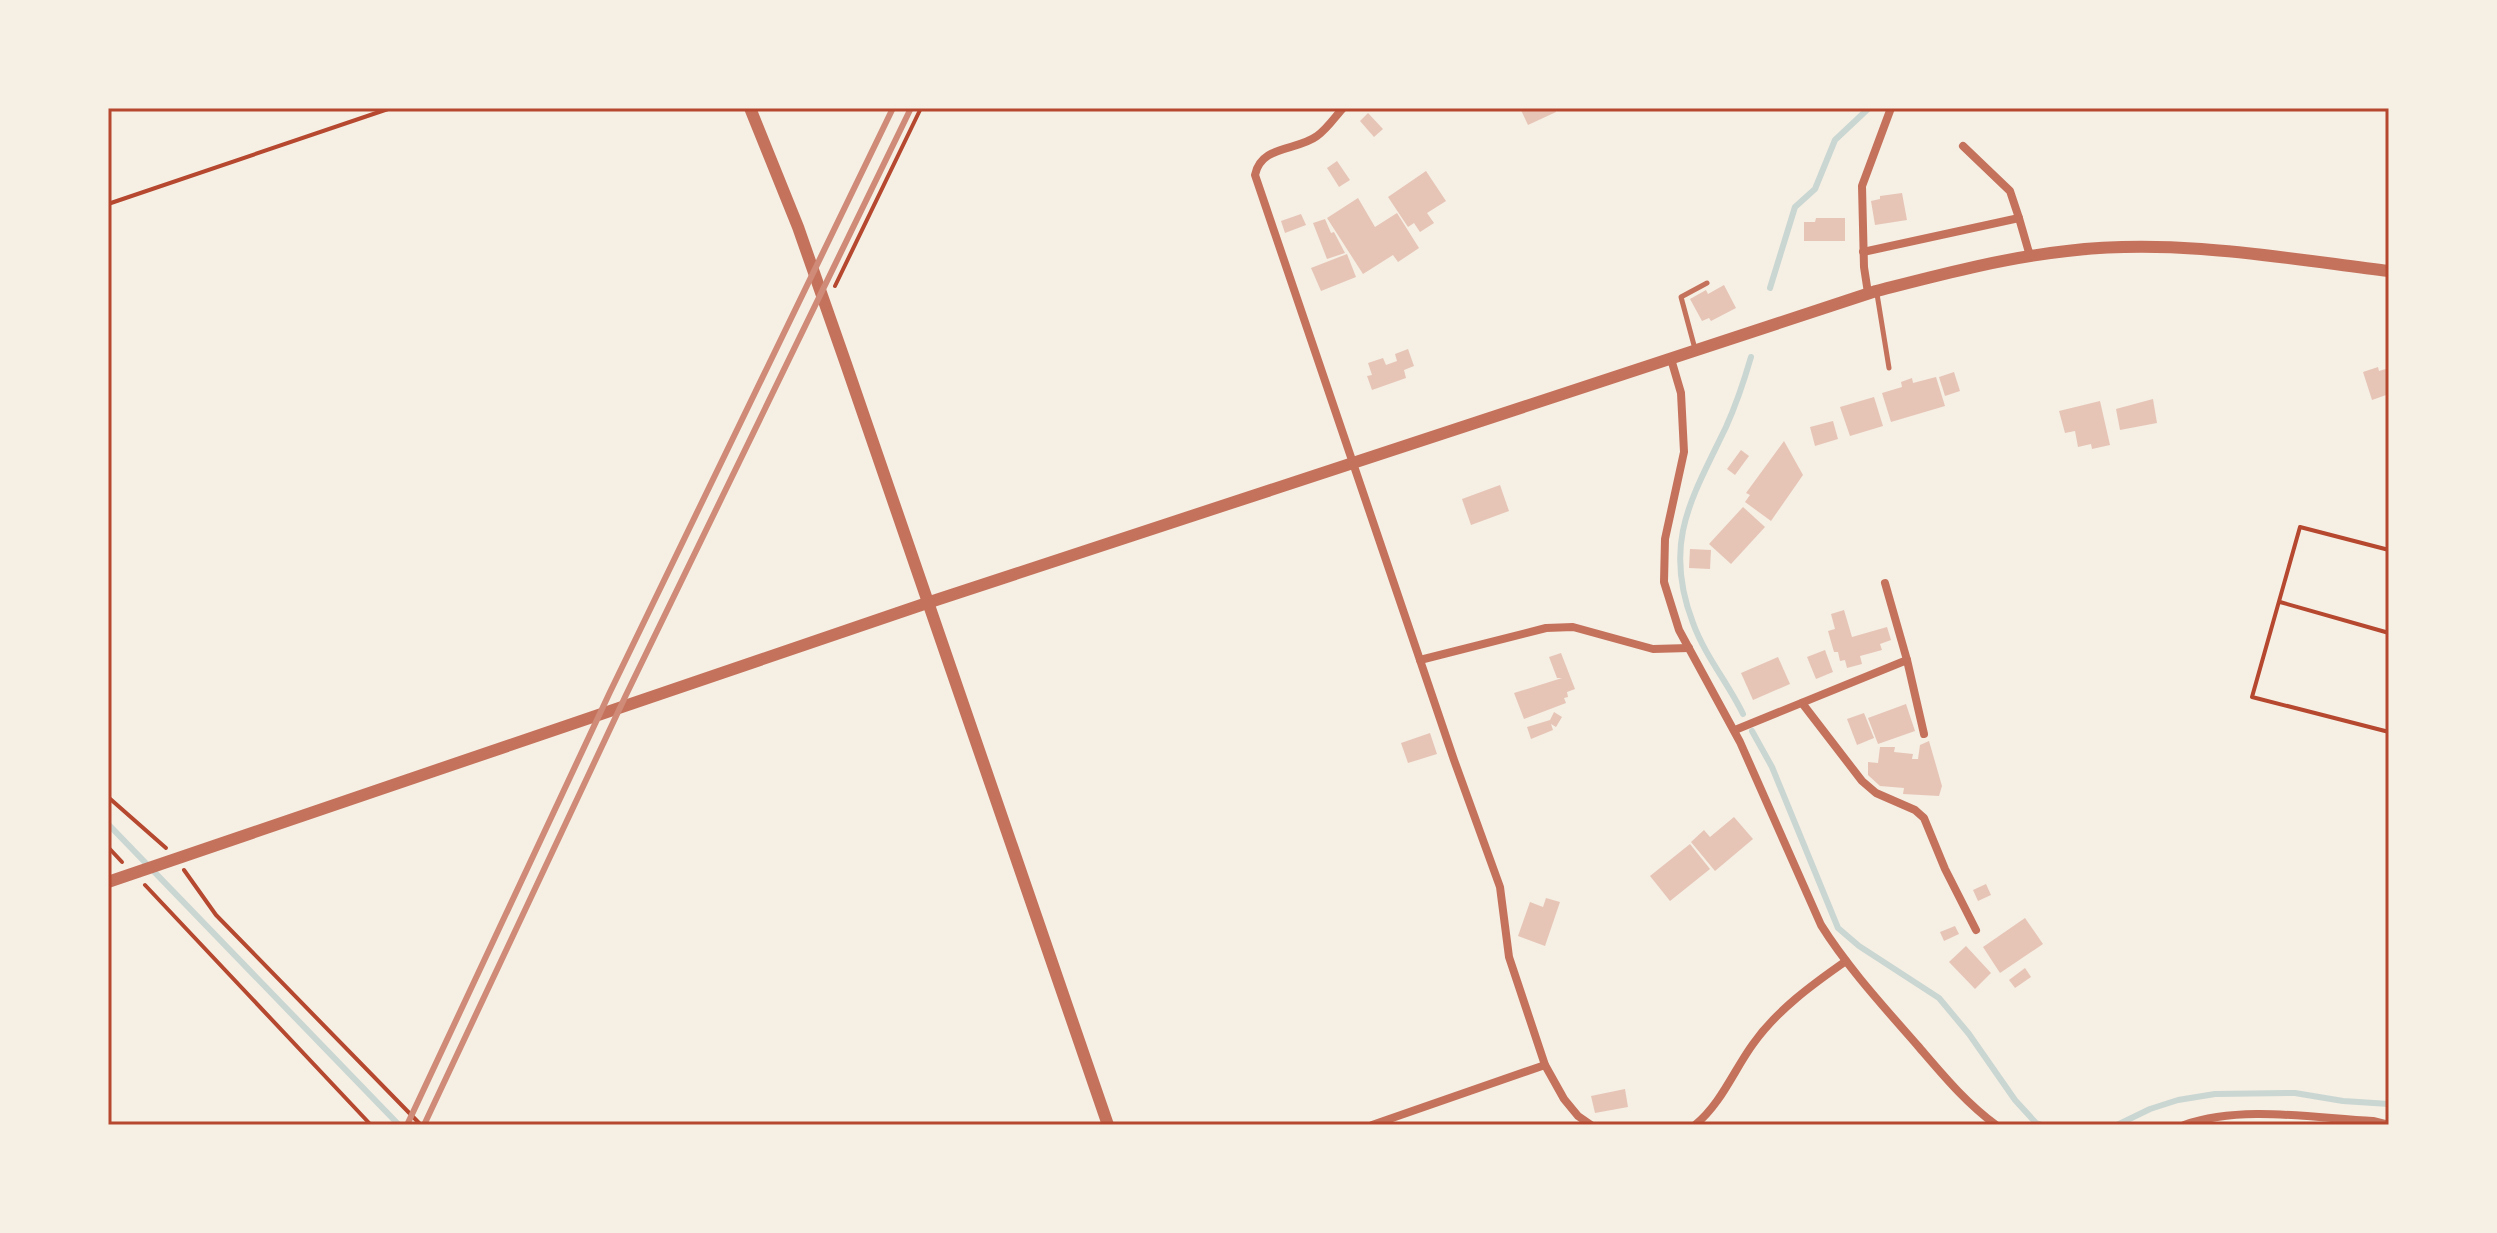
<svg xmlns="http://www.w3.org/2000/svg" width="2497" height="1233" viewBox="0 0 2497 1233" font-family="Commissioner,sans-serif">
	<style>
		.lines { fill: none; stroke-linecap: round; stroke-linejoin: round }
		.stream { stroke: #c9d6d2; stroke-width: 6 }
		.building { fill: #e6c5b7 }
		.path { stroke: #b5482f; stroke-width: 4 }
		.service { stroke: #c5725c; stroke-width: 5 }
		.minor { stroke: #c5725c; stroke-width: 8 }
		.tertiary { stroke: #c5725c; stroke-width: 12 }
		.rail { stroke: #cf8b77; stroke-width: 6 }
		.neatline { fill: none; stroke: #b5482f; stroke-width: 3 }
	</style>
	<rect width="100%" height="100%" fill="#f6efe4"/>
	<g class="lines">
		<g class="stream">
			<polyline points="1770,288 1795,207 1815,189 1835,140 1869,108"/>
			<path d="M1743,714c-15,-31 -38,-58 -50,-91 -31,-81 -1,-125 33,-196 10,-22 18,-46 25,-70"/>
			<polyline points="1752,731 1772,767 1838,928 1859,946 1939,998 1969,1034 2015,1100 2036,1123 2042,1125"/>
			<polyline points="108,824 399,1125"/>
			<polyline points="2117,1125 2150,1109 2178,1100 2215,1094 2295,1093 2343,1101 2389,1104"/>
		</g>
	</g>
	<g class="building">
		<polygon points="1520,108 1554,108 1556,112 1528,125"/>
		<polygon points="1368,113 1383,129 1374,137 1360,121"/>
		<polygon points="1337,161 1350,180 1339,187 1327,168"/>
		<polygon points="1426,171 1446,201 1427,213 1434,223 1420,232 1414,223 1408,227 1388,197"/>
		<polygon points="1902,193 1907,220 1875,225 1871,201 1880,199 1880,196"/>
		<polygon points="1358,198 1375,227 1397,213 1419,248 1398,262 1393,255 1363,274 1327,218"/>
		<polygon points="1301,214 1306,225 1285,233 1281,221"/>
		<polygon points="1816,218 1845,218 1845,241 1804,241 1804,222 1815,222"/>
		<polygon points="1325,219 1331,233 1334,232 1345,253 1327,259 1313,223"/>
		<polygon points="1347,254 1356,277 1321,291 1311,268"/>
		<polygon points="1724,285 1736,308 1711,321 1709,318 1702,321 1690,299 1706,290 1708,294"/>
		<polygon points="1408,349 1414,366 1404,370 1406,378 1372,390 1367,376 1372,375 1368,363 1383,358 1386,365 1397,361 1395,354"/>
		<polygon points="2378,367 2379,371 2389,368 2389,394 2372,400 2363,372"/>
		<polygon points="1954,372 1960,391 1945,396 1939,377"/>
		<polygon points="1936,377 1945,406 1891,422 1882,393 1902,387 1901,382 1912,378 1913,383"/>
		<polygon points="1874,397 1883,426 1850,436 1840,407"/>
		<polygon points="2153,399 2157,423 2120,430 2116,409"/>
		<polygon points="2100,401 2110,445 2092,449 2091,444 2078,447 2075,431 2065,433 2059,411"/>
		<polygon points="1833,421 1838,439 1815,446 1810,427"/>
		<polygon points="1784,441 1803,475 1771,521 1745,502 1750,495 1746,493"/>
		<polygon points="1741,450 1749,456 1735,475 1727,469"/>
		<polygon points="1500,485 1509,511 1471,525 1462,499"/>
		<polygon points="1743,507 1765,527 1731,564 1709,544"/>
		<polygon points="1690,549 1711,550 1710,569 1689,568"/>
		<polygon points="1844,610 1852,637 1887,627 1891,640 1880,644 1882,650 1860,656 1862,664 1847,668 1845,660 1840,661 1838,652 1834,652 1828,631 1835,629 1831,614"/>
		<polygon points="1825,650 1833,672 1816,679 1807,657"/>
		<polygon points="1561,653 1575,689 1567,692 1568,697 1564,698 1566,703 1524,719 1514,693 1562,678 1557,678 1549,657"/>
		<polygon points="1778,657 1790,684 1753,700 1741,673"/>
		<polygon points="1906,704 1915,731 1878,744 1868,718"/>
		<polygon points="1554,712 1562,717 1556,727 1551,724 1553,730 1531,739 1527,727 1550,720"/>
		<polygon points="1864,713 1874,738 1857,745 1847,719"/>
		<polygon points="1430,733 1437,754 1408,763 1401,743"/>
		<polygon points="1929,741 1942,786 1939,796 1903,794 1904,788 1880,786 1868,775 1868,762 1878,763 1880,747 1895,747 1894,752 1913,754 1912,759 1918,759 1920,745"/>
		<polygon points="1734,817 1753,839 1715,871 1691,842 1704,830 1710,837"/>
		<polygon points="1690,844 1710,869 1670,901 1650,876"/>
		<polygon points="1986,884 1991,895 1978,901 1973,890"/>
		<polygon points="1546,898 1560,902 1545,946 1518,936 1530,902 1543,907"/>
		<polygon points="2025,918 2043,944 2000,973 1983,947"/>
		<polygon points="1955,926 1959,934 1944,941 1940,932"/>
		<polygon points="1966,946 1991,973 1975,989 1949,962"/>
		<polygon points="2025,968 2031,977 2015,988 2009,980"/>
		<polygon points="1625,1089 1628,1107 1595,1113 1591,1096"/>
	</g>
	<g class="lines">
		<g class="path">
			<polyline points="108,204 391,108"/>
			<polyline points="835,286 921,108"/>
			<polyline points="2389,550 2300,527 2252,697 2389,732"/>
			<polyline points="2280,602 2389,633"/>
			<polyline points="108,797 166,848"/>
			<polyline points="108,847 122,862"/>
			<polyline points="184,870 216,915 421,1125"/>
			<polyline points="145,885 371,1125"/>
		</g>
		<g class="service">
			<polyline points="1877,294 1889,368"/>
			<polyline points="1695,349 1681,297 1707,283"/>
		</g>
		<g class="minor">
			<path d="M1343,108c-8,9 -16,21 -26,28 -20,15 -56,9 -62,39l199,585 46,127 9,70 36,108 19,34 14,17 13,9"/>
			<polyline points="2019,218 2030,256"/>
			<polyline points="1863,252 2019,218 2010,191 1963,146"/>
			<polyline points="1868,293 1864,267 1862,186 1891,108"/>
			<path d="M1671,359l10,34 3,59 -19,87 -1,43 15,48 61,112 81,183c27,43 63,82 97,121 25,29 47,56 78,79"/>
			<polyline points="1420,660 1546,628 1573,627 1653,649 1689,648"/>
			<polyline points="1907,660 1924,734"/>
			<polyline points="1802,703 1862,781 1876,793 1915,810 1924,818 1945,869 1976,930"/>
			<polyline points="1735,730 1907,660 1885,583"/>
			<polyline points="1372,1125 1545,1065"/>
			<path d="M1695,1125c26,-21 39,-55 58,-81 24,-34 60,-60 93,-83"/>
			<path d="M2184,1125c58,-20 129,-7 189,-4l16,4"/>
		</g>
		<g class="tertiary">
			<polyline points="750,108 798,227 846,364 1108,1125"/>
			<path d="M108,882l822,-280 946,-311c63,-16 126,-33 191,-40 108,-13 216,7 322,20"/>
		</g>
		<g class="rail">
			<polyline points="407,1125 610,692 893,108"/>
			<polyline points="424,1125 626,695 911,108"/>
		</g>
	</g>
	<rect width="2497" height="1233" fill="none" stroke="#f6efe4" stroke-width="220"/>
	<rect x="110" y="110" width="2277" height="1013" class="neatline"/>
</svg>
